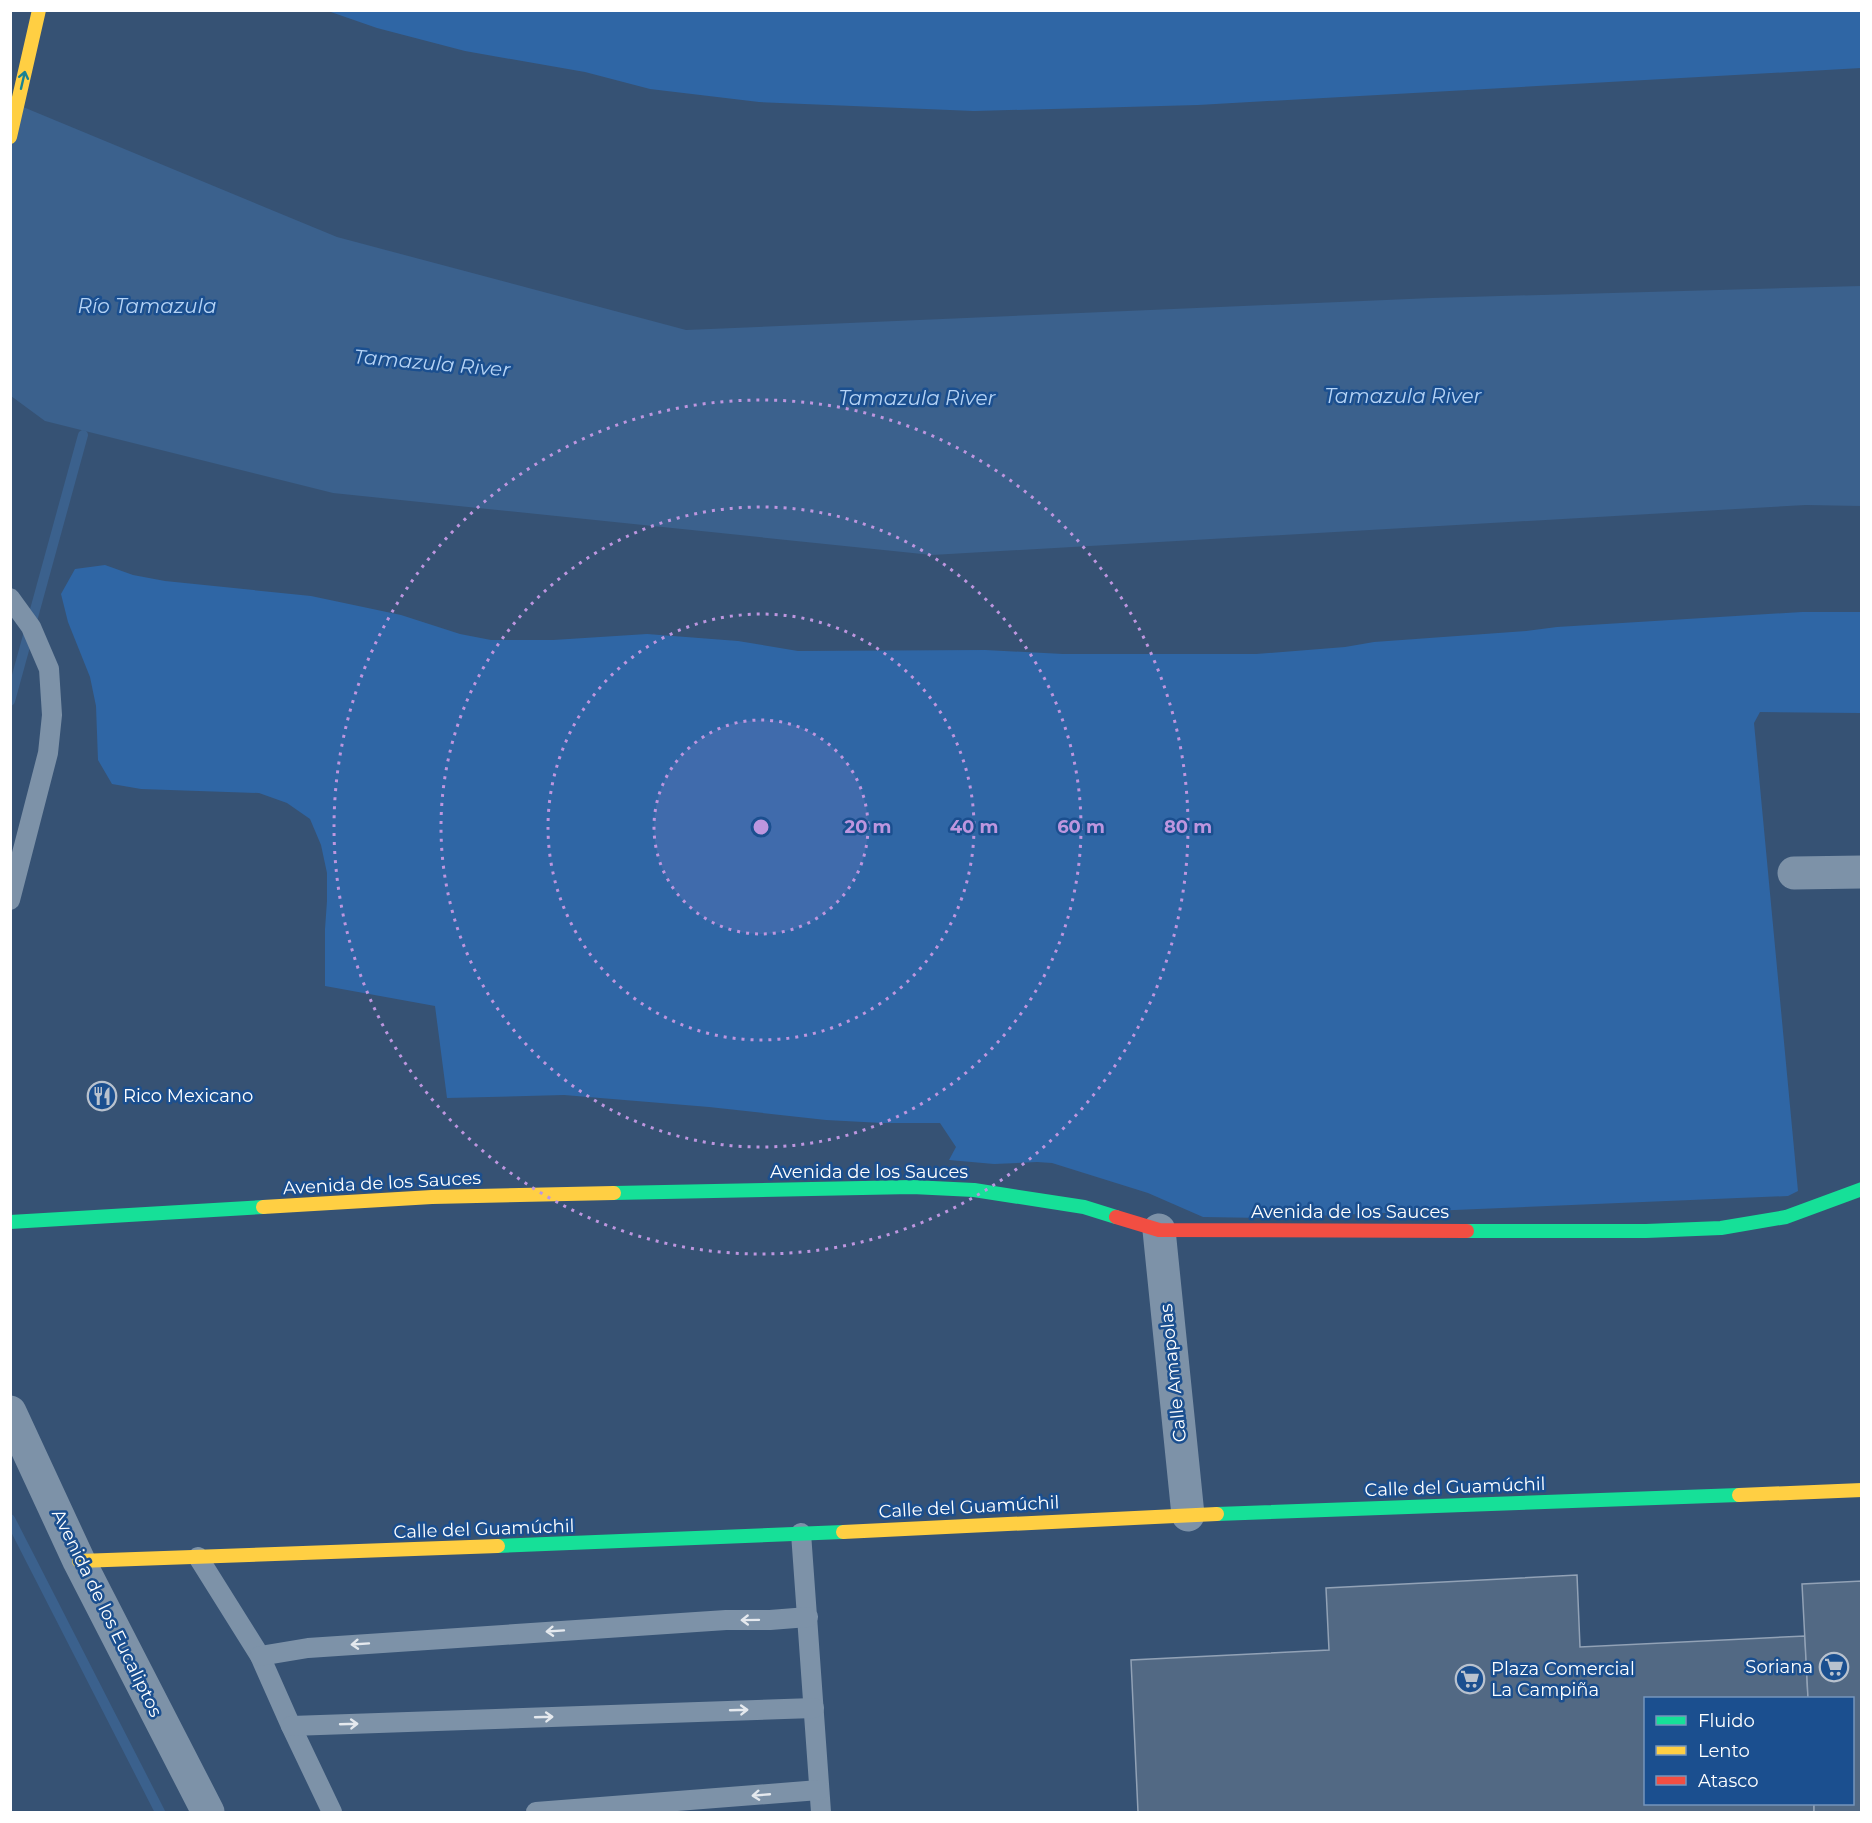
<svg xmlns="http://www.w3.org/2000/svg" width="1872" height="1823" viewBox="0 0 1872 1823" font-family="Montserrat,sans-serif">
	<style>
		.green { fill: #2f66a5 }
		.water { fill: #3b618d }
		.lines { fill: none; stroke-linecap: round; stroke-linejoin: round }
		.stream { stroke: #3b618d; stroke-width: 10 }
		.building { fill: #526984; stroke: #92a2b6; stroke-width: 1.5 }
		.lane { stroke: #7d92a8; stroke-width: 20 }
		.street { stroke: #7d92a8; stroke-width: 33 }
		.fast { stroke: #16e098; stroke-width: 14 }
		.slow { stroke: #ffcf43; stroke-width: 14 }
		.jam { stroke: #f24e42; stroke-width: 14 }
		.oneway { stroke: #198292 }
		.oneway2 { stroke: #e5e9ee }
		.ring { fill: none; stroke: #bd96df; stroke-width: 3; stroke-dasharray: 3 6 }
		.labels { text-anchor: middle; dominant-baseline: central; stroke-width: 5; stroke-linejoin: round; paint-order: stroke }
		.poi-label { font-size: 18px; fill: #fff; stroke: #1b4f8f; text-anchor: start }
		.street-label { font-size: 18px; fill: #fff; stroke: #1b4f8f }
		.water-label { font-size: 20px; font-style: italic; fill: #b5d3f5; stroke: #1b4f8f }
		.centre { fill: #bd96df; stroke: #1b4f8f; stroke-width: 3 }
		.ring-label { font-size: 18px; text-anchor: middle; font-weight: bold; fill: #bd96df; stroke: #1b4f8f; stroke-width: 5; stroke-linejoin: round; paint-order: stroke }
	</style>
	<rect width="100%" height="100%" fill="#365274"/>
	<g class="green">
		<polygon points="1861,10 1861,68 1198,105 974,111 759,102 650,89 585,72 465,51 377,28 328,11"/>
		<polygon points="105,565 133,575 165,581 311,596 401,615 460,634 491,640 553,640 647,634 738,641 798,651 985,650 1063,654 1256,654 1345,647 1374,642 1526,631 1557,627 1802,612 1861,612 1861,713 1760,712 1754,723 1798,1191 1788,1196 1264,1218 1203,1217 1148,1193 1052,1163 1037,1162 994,1164 949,1160 956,1147 940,1123 882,1123 826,1120 709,1107 564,1095 447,1098 435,1006 325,986 325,929 327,901 327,873 321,845 310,819 287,803 259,793 141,789 112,784 98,760 96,706 90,677 68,622 61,594 75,569"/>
	</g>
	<polygon class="water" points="11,102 337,237 686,330 1432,298 1861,286 1861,506 1806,505 932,555 333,493 45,421 11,396"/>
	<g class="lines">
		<g class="stream">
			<polyline points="10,701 83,435"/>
			<polyline points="10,1519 160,1812"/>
		</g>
	</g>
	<g class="building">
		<polygon points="1577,1575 1580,1647 1805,1636 1808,1698 1646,1698 1646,1804 1814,1804 1814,1812 1138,1812 1131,1660 1329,1650 1326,1588"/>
		<polygon points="1862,1581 1862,1812 1814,1812 1814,1804 1852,1804 1852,1698 1808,1698 1802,1584"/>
	</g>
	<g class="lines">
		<g class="lane">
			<polyline points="10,598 31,627 49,669 52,715 48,753 10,900"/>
			<polyline points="801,1533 821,1812"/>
			<polyline points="198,1557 260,1656 291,1726 332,1812"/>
			<polyline points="260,1656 308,1648 726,1620 770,1620 808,1617"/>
			<polyline points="291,1726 814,1708"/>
			<polyline points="536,1812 819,1790"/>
		</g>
		<g class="street">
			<polyline points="1794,873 1862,872"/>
			<polyline points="1159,1230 1188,1515"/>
			<polyline points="10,1412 79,1561 208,1812"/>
		</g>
		<g class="fast">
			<polyline points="614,1193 912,1187 974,1190 1084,1207 1116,1217"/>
			<polyline points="10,1222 263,1207"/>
			<polyline points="1467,1231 1646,1231 1721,1228 1786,1217 1862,1189"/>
			<polyline points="1217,1514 1739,1495"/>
			<polyline points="498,1546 843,1532"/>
		</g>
		<g class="slow">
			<polyline points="10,137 39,10"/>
			<polyline points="263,1207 432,1197 614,1193"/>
			<polyline points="1739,1495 1862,1490"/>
			<polyline points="843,1532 1217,1514"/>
			<polyline points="79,1561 498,1546"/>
		</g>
		<polyline class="jam" points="1116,1217 1159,1230 1467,1231"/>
	</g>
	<defs><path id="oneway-shaft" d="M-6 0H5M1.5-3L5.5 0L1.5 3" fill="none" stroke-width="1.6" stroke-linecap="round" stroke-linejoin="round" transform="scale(1.5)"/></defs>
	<use class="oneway" href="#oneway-shaft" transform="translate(23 80) rotate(-77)"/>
	<g class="oneway2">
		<use href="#oneway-shaft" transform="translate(750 1620) rotate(179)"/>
		<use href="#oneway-shaft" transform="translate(555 1631) rotate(176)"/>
		<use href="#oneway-shaft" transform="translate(360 1644) rotate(176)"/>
		<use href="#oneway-shaft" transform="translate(739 1710) rotate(-2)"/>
		<use href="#oneway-shaft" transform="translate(544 1717) rotate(-2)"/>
		<use href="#oneway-shaft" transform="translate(349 1724) rotate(-2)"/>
		<use href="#oneway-shaft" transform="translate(761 1795) rotate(175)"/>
	</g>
	<circle cx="761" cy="827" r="107" fill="#bd96df" fill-opacity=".12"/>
	<g class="ring">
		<circle cx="761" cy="827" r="107"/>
		<circle cx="761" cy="827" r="213"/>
		<circle cx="761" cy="827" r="320"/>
		<circle cx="761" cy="827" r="427"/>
	</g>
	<defs>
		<g id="restaurant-ring" transform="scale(1.5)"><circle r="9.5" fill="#1b4f8f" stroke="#b9c2ce" stroke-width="1.5"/><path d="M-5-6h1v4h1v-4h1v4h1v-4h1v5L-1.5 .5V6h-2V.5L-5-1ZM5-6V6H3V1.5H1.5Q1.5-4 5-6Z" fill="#b9c2ce"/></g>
		<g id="supermarket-ring" transform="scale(1.5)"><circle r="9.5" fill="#1b4f8f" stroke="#b9c2ce" stroke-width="1.5"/><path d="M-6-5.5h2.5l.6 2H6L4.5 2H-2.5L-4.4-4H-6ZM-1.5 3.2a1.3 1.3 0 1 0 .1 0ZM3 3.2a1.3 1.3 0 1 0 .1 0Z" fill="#b9c2ce"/></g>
	</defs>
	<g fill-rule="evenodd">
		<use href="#restaurant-ring" x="102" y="1096"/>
		<use href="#supermarket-ring" x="1834" y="1667"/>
		<use href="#supermarket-ring" x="1470" y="1679"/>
	</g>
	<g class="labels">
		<g class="poi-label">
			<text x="123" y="1096">Rico Mexicano</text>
			<text x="1813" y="1667" text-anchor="end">Soriana</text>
			<text x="1491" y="1669">Plaza Comercial<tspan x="1491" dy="21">La Campiña</tspan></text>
		</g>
		<g class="street-label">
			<text x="869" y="1172">Avenida de los Sauces</text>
			<text transform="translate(382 1183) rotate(-3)">Avenida de los Sauces</text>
			<text x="1350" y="1212">Avenida de los Sauces</text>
			<text transform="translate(1173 1373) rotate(-96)">Calle Amapolas</text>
			<text transform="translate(1455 1487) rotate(-2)">Calle del Guamúchil</text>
			<text transform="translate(969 1507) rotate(-3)">Calle del Guamúchil</text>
			<text transform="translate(484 1529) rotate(-2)">Calle del Guamúchil</text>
			<text transform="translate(107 1613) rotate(64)">Avenida de los Eucaliptos</text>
		</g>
		<g class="water-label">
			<text x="147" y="306">Río Tamazula</text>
			<text transform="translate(432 363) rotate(5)">Tamazula River</text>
			<text x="1403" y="396">Tamazula River</text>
			<text x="917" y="398">Tamazula River</text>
		</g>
	</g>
	<circle cx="761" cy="827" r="9" class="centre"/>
	<g class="ring-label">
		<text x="868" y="833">20 m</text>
		<text x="974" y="833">40 m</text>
		<text x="1081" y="833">60 m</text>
		<text x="1188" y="833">80 m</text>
	</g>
	<rect width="1872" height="1823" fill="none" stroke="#ffffff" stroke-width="24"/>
	<rect x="1644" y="1697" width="210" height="108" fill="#1b4f8f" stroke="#7695bc" stroke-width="1.5"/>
	<rect x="1656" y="1716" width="30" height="9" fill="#16e098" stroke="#7695bc" stroke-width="1.5"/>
	<text x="1698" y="1727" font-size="18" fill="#ffffff">Fluido</text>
	<rect x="1656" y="1746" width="30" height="9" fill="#ffcf43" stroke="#7695bc" stroke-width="1.5"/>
	<text x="1698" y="1757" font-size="18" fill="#ffffff">Lento</text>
	<rect x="1656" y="1776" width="30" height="9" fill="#f24e42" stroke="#7695bc" stroke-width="1.5"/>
	<text x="1698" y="1787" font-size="18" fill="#ffffff">Atasco</text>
</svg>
